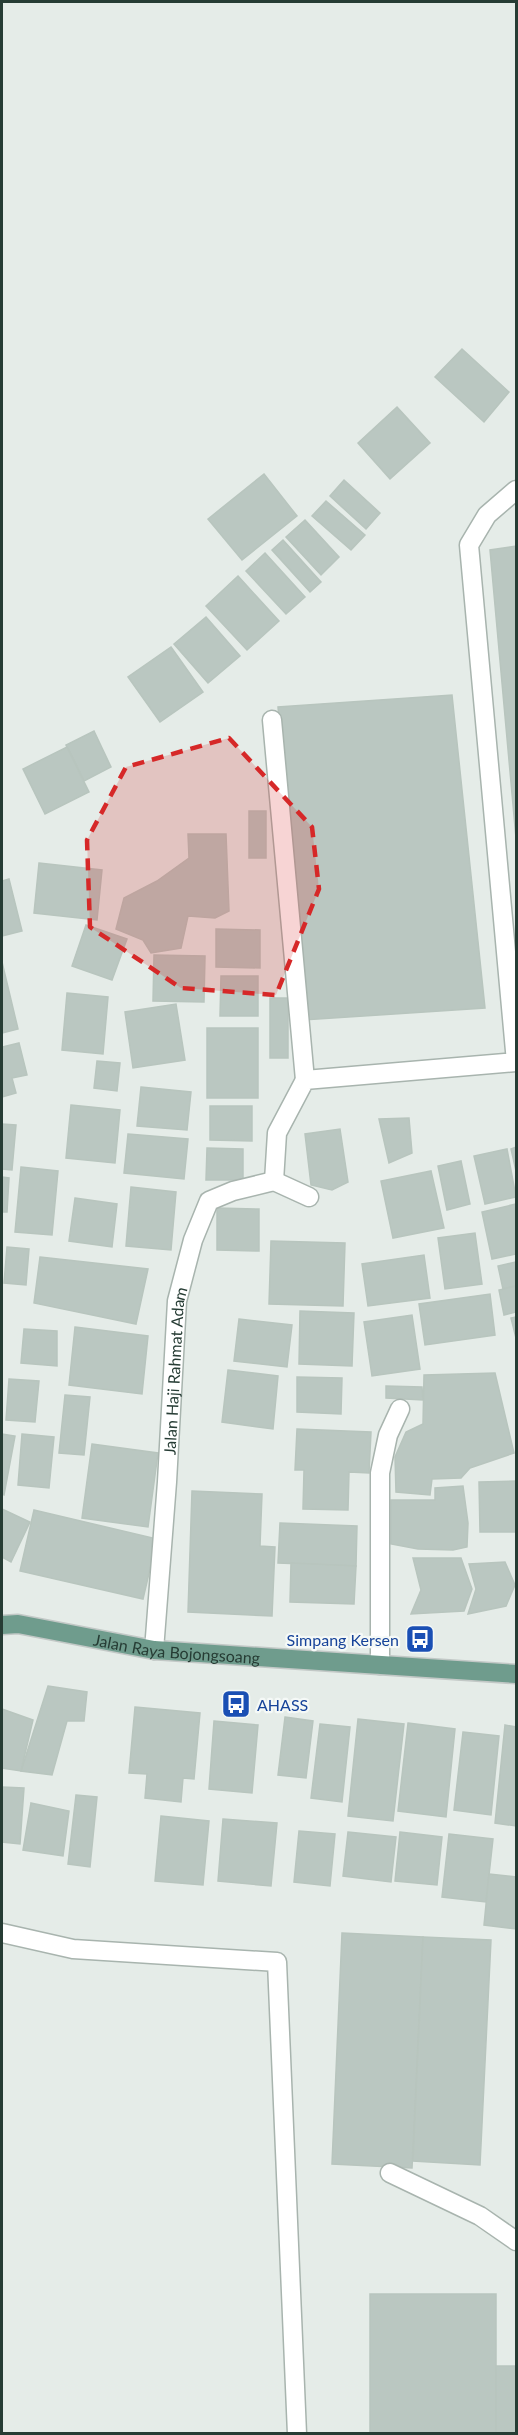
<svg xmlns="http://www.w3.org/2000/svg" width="518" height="2435" viewBox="0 0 518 2435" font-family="Lato,sans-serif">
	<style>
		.building { fill: #bac7c1; stroke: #b8c5be; stroke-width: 1.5 }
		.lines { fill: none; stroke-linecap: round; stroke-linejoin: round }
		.lane-casing { stroke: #a8b4ae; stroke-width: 21 }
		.street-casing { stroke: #a8b4ae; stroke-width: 21 }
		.primary-casing { stroke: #c2c8c6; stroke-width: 21 }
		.lane { stroke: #fff; stroke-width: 18 }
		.street { stroke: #fff; stroke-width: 18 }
		.primary { stroke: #6f9c8d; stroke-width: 18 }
		.marked { fill: #d62828; fill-opacity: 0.2; stroke: #d62828; stroke-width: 4.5; stroke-dasharray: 12 8; stroke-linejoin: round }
		.labels { text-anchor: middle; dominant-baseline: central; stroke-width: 4.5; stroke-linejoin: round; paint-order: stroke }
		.street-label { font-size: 16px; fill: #263c34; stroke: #f5f9f7 }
		.transit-label { font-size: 16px; fill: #164399; stroke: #f5f9f7; text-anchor: end }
	</style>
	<rect width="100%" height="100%" fill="#e5ece8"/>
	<g class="building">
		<polygon points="462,349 509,392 484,422 435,377"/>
		<polygon points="397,407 430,443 390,479 358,443"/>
		<polygon points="264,474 297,516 242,560 208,519"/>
		<polygon points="344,480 380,513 366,529 330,496"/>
		<polygon points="326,501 365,535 351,550 312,516"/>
		<polygon points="305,520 339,557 321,575 286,537"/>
		<polygon points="283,540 321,582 310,592 272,550"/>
		<polygon points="516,546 516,838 490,550"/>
		<polygon points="265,553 305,597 286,614 246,571"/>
		<polygon points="238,576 279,621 247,650 206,606"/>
		<polygon points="206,617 240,656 208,683 174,644"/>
		<polygon points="171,647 203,692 160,722 128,677"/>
		<polygon points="452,695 485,1008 303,1020 278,707"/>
		<polygon points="94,731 111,767 84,781 66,745"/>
		<polygon points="67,747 89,792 45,814 23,769"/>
		<rect x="249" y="811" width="17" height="47"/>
		<polygon points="188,834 226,834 229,911 215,918 188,916 181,948 151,953 143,940 116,929 124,898 157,881 189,858"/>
		<polygon points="39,863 102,870 97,920 34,913"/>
		<polygon points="9,879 22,931 2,936 2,881"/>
		<polygon points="86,925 127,939 112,980 72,966"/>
		<polygon points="216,929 260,930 260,968 216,967"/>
		<polygon points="154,955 205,956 204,1002 153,1001"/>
		<polygon points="2,962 18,1029 2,1033"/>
		<polygon points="221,976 258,976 258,1016 220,1016"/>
		<polygon points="67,993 108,997 103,1054 62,1050"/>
		<rect x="270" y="998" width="18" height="60"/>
		<polygon points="176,1004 185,1060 133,1068 125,1012"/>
		<rect x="207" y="1028" width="51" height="70"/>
		<polygon points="19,1043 27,1075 12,1078 16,1093 2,1097 2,1047"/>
		<polygon points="97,1061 120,1063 117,1091 94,1088"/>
		<polygon points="141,1087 191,1092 187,1130 137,1126"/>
		<polygon points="71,1105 120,1110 115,1163 66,1158"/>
		<polygon points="210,1106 252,1106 252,1141 210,1140"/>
		<polygon points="409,1118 412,1153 389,1163 379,1119"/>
		<polygon points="2,1124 16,1125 12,1170 2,1169"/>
		<polygon points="340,1129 348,1182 332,1190 311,1185 305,1134"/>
		<polygon points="128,1134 188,1139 184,1179 124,1173"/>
		<polygon points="516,1147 516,1171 511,1149"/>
		<polygon points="207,1148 243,1149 243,1180 206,1180"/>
		<polygon points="507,1149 516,1197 485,1204 474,1156"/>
		<polygon points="461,1161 470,1204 447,1210 438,1166"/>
		<polygon points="21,1167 58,1171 52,1235 15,1232"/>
		<polygon points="431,1171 444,1228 393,1238 381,1181"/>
		<polygon points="2,1177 9,1178 7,1212 2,1212"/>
		<polygon points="131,1187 176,1192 171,1250 126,1246"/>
		<polygon points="75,1198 117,1204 112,1247 69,1241"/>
		<polygon points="516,1204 516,1254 492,1259 482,1212"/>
		<polygon points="217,1208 259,1209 259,1251 217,1250"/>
		<polygon points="475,1233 482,1284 445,1289 438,1238"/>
		<polygon points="271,1241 345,1243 343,1306 269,1304"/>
		<polygon points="7,1247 29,1249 26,1285 4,1283"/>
		<polygon points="424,1255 430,1298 368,1306 362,1264"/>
		<polygon points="40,1257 148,1269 136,1324 34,1303"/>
		<polygon points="516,1262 516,1286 503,1289 498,1266"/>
		<polygon points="516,1286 516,1312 504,1315 499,1290"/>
		<polygon points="490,1294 495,1335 425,1345 419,1304"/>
		<polygon points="300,1311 354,1313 352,1366 299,1364"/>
		<polygon points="412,1315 420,1369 372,1376 364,1322"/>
		<polygon points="516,1317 516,1338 511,1318"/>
		<polygon points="239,1319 292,1325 287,1367 234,1361"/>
		<polygon points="75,1327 148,1336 142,1394 69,1385"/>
		<polygon points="24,1329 57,1331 57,1366 21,1363"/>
		<polygon points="228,1370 278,1376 273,1429 222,1422"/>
		<polygon points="495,1373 514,1453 470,1468 461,1478 432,1479 430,1495 396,1492 395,1457 406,1432 423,1424 424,1375"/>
		<polygon points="297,1377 342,1378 341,1414 297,1412"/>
		<polygon points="9,1379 39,1381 35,1422 6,1420"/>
		<polygon points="386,1386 422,1387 423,1400 386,1398"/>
		<polygon points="65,1395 90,1397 84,1455 59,1453"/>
		<polygon points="297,1429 371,1432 369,1473 349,1472 348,1510 303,1509 304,1470 295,1470"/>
		<polygon points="2,1434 15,1436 4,1495 2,1494"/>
		<polygon points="22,1434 54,1437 49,1488 18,1485"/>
		<polygon points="92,1444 158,1453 148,1527 82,1518"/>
		<polygon points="516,1481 516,1532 480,1532 479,1482"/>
		<polygon points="463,1486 468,1523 467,1547 453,1550 418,1549 391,1544 391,1500 435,1500 435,1488"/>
		<polygon points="192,1491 262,1494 260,1546 275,1547 272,1616 188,1612"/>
		<polygon points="2,1509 30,1522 11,1562 2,1557"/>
		<polygon points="34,1510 157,1539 143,1599 20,1571"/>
		<polygon points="280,1523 357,1526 356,1566 278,1563"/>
		<polygon points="413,1558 461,1558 472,1589 464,1611 411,1614 421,1590"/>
		<polygon points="505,1562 515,1585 506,1606 468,1614 476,1589 469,1564"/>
		<polygon points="291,1563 356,1566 354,1604 290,1602"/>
		<polygon points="48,1686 87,1692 84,1721 67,1721 52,1775 21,1771"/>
		<polygon points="135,1707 200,1713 194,1779 183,1778 181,1802 145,1798 147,1774 129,1773"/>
		<polygon points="2,1709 33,1720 21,1771 2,1768"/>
		<polygon points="285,1717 313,1721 306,1778 278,1775"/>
		<polygon points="358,1719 404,1724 393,1821 348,1816"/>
		<polygon points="214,1721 258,1725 252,1793 209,1789"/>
		<polygon points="408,1723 455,1729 446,1817 398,1811"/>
		<polygon points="320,1724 350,1727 342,1802 311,1798"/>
		<polygon points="505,1725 516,1727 516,1826 495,1823"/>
		<polygon points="463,1732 499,1736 491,1815 454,1810"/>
		<polygon points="2,1787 24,1788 20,1844 2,1842"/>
		<polygon points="76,1795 97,1797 90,1867 68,1864"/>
		<polygon points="31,1803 69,1811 63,1856 23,1850"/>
		<polygon points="161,1816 209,1821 203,1885 155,1881"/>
		<polygon points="223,1819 277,1823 271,1886 218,1881"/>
		<polygon points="299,1831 335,1834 330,1886 294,1882"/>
		<polygon points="348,1832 396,1837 391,1882 343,1876"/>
		<polygon points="400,1832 442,1837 437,1885 395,1881"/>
		<polygon points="449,1834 493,1839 486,1902 442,1897"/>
		<polygon points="489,1874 516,1877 516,1929 484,1925"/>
		<polygon points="342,1933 423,1937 412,2168 332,2164"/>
		<polygon points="423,1937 491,1940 480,2165 413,2161"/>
		<rect x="370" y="2294" width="126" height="140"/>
		<rect x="496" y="2366" width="20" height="68"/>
	</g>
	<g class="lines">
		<g class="lane-casing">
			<g id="lane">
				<polyline points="272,720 305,1080"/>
				<polyline points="274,1181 277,1133 305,1080 516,1062 469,545 487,515 516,490"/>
				<polyline points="2,1933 73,1949 277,1962 297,2434"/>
				<polyline points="390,2173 480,2216 516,2241"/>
			</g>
		</g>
		<g class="street-casing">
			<g id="street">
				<path id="s1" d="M154,1650l13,-168 10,-181 16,-61 16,-39 24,-10 41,-10 35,16"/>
				<polyline points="380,1665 380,1473 388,1435 400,1409"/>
			</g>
		</g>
		<g class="primary-casing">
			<g id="primary">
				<path id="s2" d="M2,1625l16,-1 136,26 362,24"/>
			</g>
		</g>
		<use href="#lane" class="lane"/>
		<use href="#street" class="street"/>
		<use href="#primary" class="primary"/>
	</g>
	<path class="marked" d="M229,738l83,89 7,62 -43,106 -95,-7 -91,-61 -3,-87 39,-73z"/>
	<defs>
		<g id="bus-square" transform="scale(1.5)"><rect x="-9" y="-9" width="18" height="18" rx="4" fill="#1a4fb4" stroke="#f5f9f7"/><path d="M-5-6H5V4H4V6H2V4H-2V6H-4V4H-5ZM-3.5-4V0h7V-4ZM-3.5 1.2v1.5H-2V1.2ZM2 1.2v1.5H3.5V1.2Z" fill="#fff"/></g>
	</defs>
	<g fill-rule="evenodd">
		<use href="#bus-square" x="420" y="1639"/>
		<use href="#bus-square" x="236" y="1704"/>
	</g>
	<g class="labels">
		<g class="street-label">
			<text stroke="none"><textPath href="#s1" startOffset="280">Jalan Haji Rahmat Adam</textPath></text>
			<text stroke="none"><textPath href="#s2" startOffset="177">Jalan Raya Bojongsoang</textPath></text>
		</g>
		<g class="transit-label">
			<text x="399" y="1639">Simpang Kersen</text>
			<text x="257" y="1704" text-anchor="start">AHASS</text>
		</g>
	</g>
	<rect width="518" height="2435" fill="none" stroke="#263c34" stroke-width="6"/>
</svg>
